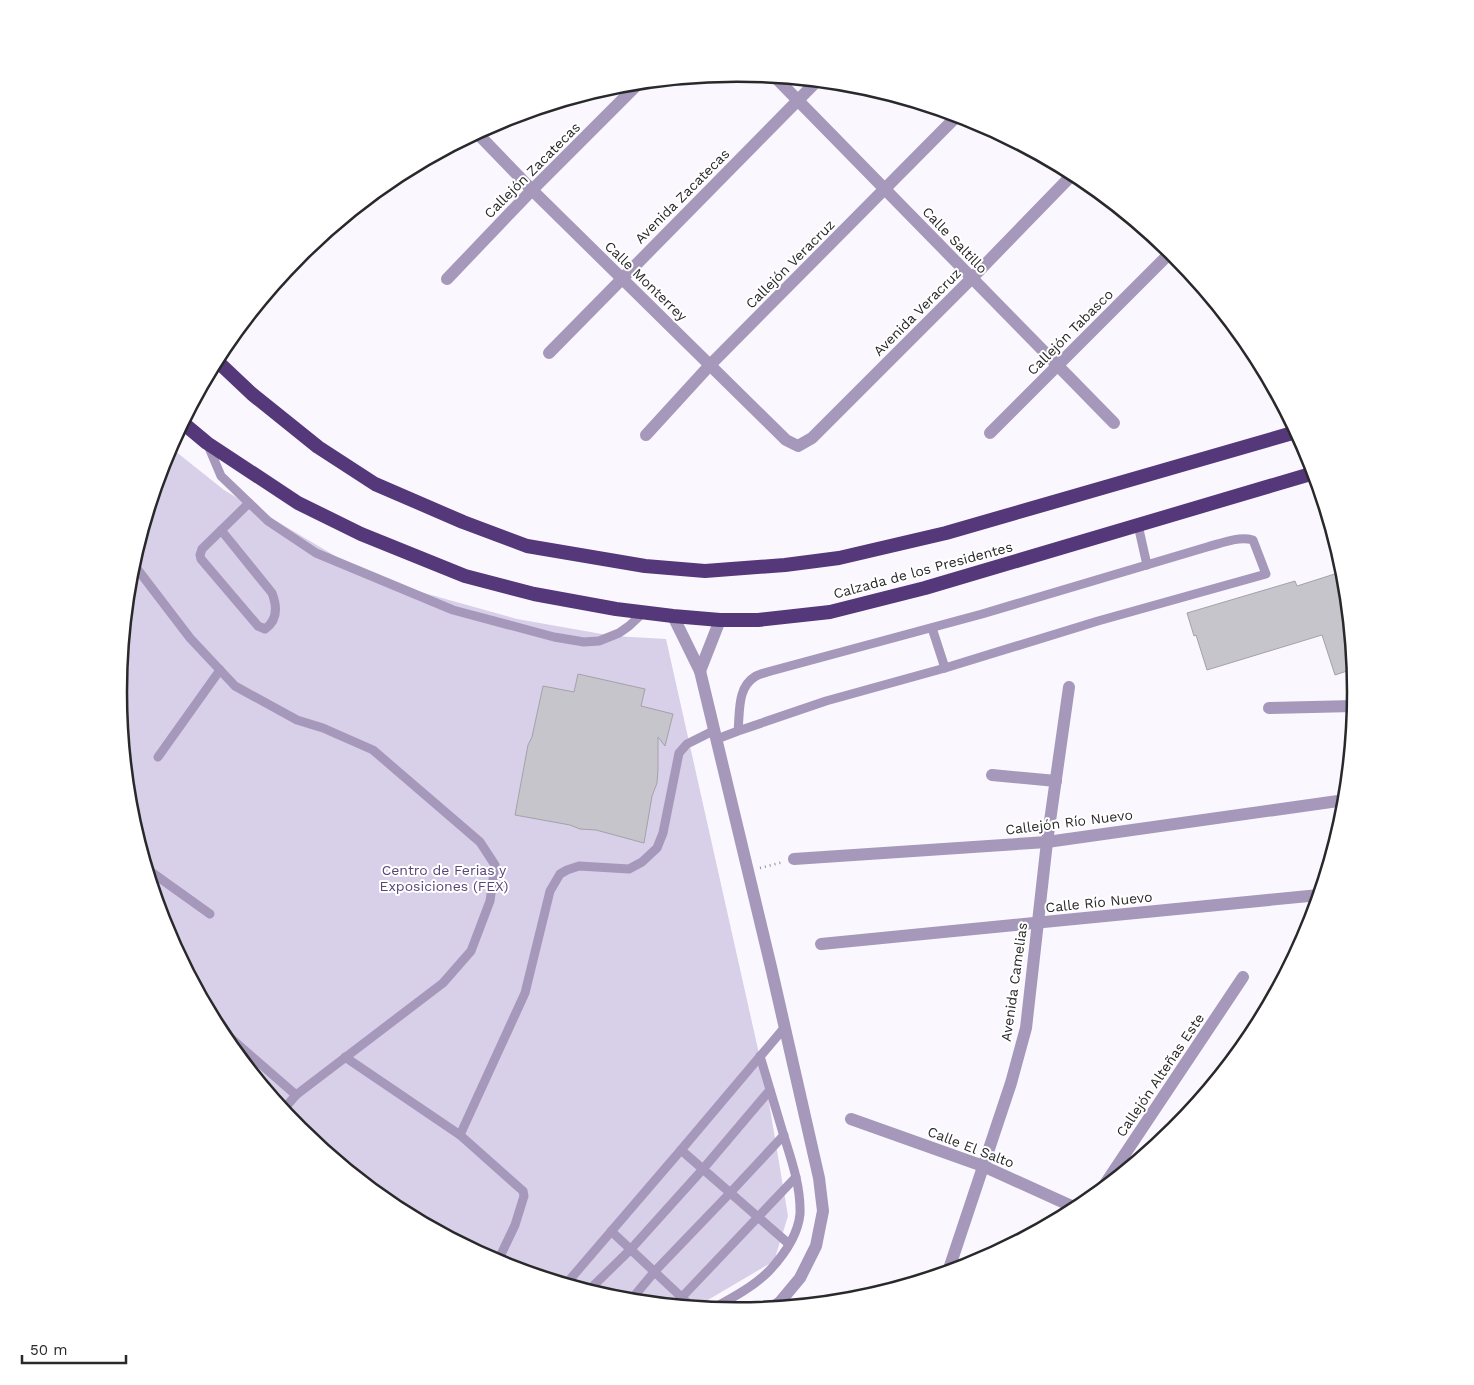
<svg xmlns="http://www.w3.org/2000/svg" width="1474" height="1385" viewBox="0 0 1474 1385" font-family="'Work Sans',sans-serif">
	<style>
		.green { fill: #d8cfe8 }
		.building { fill: #c7c5cc; stroke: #a4a2a8 }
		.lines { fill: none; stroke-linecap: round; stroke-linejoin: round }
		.path { stroke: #949296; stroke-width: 2.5; stroke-dasharray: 1 4; stroke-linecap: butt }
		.service { stroke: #a598bb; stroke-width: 9 }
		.minor { stroke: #a598bb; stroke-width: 12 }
		.tertiary { stroke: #a598bb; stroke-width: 12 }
		.trunk { stroke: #54387a; stroke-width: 14 }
		.labels { text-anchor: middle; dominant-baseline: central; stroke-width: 4; stroke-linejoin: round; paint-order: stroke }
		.street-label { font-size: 14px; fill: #29282a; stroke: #fff }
		.park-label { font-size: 14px; fill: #594479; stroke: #fff }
		.rim { fill: none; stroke: #29282a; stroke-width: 2.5 }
	</style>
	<rect width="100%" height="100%" fill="#faf7fe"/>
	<polygon class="green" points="170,447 224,490 374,579 517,619 613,636 666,639 766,1085 788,1216 774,1261 696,1307 616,1299 500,1264 393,1207 299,1130 222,1036 165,929 130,813 118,692 130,572 165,455"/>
	<g class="building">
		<polygon points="1344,571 1353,669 1335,675 1322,635 1207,670 1196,635 1194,636 1187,613 1295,581 1297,586"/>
		<polygon points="578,674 645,689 641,706 673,714 665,746 658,737 658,769 657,783 652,796 644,843 596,830 580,829 570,825 515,815 528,745 532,737 543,686 574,692"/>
	</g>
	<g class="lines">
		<polyline class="path" points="760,868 783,862"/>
		<g class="service">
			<polyline points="207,443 221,476 268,521 316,553 453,610 554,637 584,642 599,641 619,633 629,626 644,612"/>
			<polyline points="1138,525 1147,565"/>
			<path d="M221,530l51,63c5,13 6,27 -7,36l-7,-3 -57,-67 -1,-4 2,-6 47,-46"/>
			<polyline points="135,566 190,638 235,686 297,720 323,728 373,750 480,842 495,865 490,901 471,951 443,983 296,1095"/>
			<polyline points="932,628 945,668"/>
			<path d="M717,739l21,-8 88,-30 119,-33 153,-47 168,-47 -13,-34c-15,-4 -31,3 -46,7l-225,67 -211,57c-4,1 -10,3 -15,5 -19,11 -16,35 -18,55"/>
			<polyline points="158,757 220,670"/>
			<polyline points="147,869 210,914"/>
			<polyline points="218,1027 296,1095 283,1110"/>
			<polyline points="345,1057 460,1135 523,1191 524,1196 515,1225 497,1263"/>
			<polyline points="460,1135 525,993 550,891 560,874 567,870 579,866 629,869 642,862 657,848 663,833 679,753 687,744 715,730"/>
			<polyline points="681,1150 789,1244"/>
			<polyline points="611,1231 692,1307"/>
			<polyline points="566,1284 681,1150 785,1027"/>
			<polyline points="588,1291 631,1249 703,1169 770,1090"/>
			<polyline points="630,1301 655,1271 730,1193 784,1135"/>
			<polyline points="676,1305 682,1297 796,1177"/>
			<path d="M712,1309c20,-11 41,-22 57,-38 14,-15 29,-36 31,-57 1,-28 -9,-55 -17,-81 -8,-26 -15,-51 -23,-77"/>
		</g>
		<g class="minor">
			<polyline points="775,77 1114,423"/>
			<polyline points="477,133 532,190 786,440 798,446 812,438 972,278 1073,174"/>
			<polyline points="447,279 532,190 639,83"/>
			<polyline points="549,353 816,82"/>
			<polyline points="990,433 1171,252"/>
			<polyline points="646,435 710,365 957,116"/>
			<polyline points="1269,708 1354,706"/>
			<polyline points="992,775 1056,781"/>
			<polyline points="794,859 1047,842 1345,800"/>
			<polyline points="821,944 1319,895"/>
			<polyline points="851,1119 983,1166 1078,1209"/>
			<polyline points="1101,1190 1243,977"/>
			<polyline points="948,1272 1011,1083 1026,1028 1047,842 1069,687"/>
		</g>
		<g class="tertiary">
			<polyline points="673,616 700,671 771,967 819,1178 823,1211 816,1246 800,1278 780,1302 772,1308"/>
			<polyline points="700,671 720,620"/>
		</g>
		<g class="trunk">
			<polyline points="216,360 252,394 318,447 375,484 463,522 527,546 645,566 705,571 785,565 839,558 946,533 1296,432"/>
			<polyline points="183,423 207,443 298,503 361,534 465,576 534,594 616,609 673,616 720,620 758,620 830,612 925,588 1314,473"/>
		</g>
	</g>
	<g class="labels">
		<g class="street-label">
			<text transform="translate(532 170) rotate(-45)">Callejón Zacatecas</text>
			<text transform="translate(682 196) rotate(-45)">Avenida Zacatecas</text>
			<text transform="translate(955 240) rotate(46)">Calle Saltillo</text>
			<text transform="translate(790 264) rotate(-45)">Callejón Veracruz</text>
			<text transform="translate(646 281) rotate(44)">Calle Monterrey</text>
			<text transform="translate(917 312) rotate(-45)">Avenida Veracruz</text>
			<text transform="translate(1070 332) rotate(-45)">Callejón Tabasco</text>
			<text transform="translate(923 570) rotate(-15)">Calzada de los Presidentes</text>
			<text transform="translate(1069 822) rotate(-7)">Callejón Río Nuevo</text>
			<text transform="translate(1099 902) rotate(-6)">Calle Río Nuevo</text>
			<text transform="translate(1014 982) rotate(-82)">Avenida Camelias</text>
			<text transform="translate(1160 1075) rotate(-56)">Callejón Alteñas Este</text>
			<text transform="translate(971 1147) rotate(21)">Calle El Salto</text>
		</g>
		<g class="park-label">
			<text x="444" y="870">Centro de Ferias y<tspan x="444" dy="16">Exposiciones (FEX)</tspan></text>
		</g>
	</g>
	<path d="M0 0H1474V1385H0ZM127 692a610 610 0 1 1 1220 0a610 610 0 1 1-1220 0Z" fill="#fff" fill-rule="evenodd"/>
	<path class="rim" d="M127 692a610 610 0 1 1 1220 0a610 610 0 1 1-1220 0Z"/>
	<path d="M22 1355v8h104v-8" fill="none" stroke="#29282a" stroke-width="2.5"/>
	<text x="30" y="1355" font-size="15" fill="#29282a" stroke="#ffffff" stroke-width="4" paint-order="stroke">50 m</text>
</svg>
